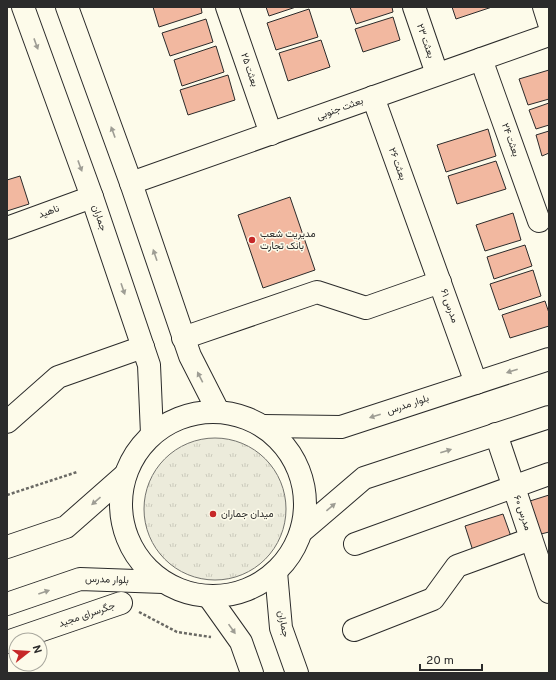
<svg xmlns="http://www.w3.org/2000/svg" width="556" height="680" viewBox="0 0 556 680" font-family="Overpass,Vazirmatn,sans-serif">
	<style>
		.grass { fill: url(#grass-tufts); stroke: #74746e }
		.building { fill: #f2b8a0; stroke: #2b2b2b }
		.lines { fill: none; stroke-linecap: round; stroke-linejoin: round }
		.minor-casing { stroke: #2b2b2b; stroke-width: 24 }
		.major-casing { stroke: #2b2b2b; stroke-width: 24 }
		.path { stroke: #6a6964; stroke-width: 2.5; stroke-dasharray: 3 2; stroke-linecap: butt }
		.minor { stroke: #fdfbea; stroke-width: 22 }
		.major { stroke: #fdfbea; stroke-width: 22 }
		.oneway { fill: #9e9d94 }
		.poi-dot { fill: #c62828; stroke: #fdfbea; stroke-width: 1.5 }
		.labels { text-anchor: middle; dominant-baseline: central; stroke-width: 3; stroke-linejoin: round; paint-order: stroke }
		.street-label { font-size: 10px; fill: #2b2b2b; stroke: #fdfbea }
		.poi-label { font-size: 10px; fill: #2b2b2b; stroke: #fdfbea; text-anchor: start }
	</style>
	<defs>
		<pattern id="grass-tufts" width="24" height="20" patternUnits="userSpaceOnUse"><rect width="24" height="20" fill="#ecebdb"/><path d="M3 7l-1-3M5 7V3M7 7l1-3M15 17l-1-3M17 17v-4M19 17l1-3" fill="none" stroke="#cbcabc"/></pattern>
	</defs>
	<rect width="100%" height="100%" fill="#fdfbea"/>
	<circle class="grass" cx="215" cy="509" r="71"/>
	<g class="building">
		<polygon points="153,7 201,7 202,13 159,27"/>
		<polygon points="266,7 296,7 269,16"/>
		<polygon points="350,7 392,7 393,12 356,24"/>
		<polygon points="452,7 492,7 456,19"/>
		<polygon points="309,9 318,37 276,50 267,23"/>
		<polygon points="393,17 400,40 363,52 355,29"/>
		<polygon points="206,19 213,42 170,56 162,33"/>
		<polygon points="321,40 330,67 288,81 279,53"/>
		<polygon points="216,46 224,72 182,86 174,60"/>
		<polygon points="549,70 549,99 528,105 519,79"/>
		<polygon points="228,75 235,100 188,115 180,90"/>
		<polygon points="549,103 549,125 536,129 529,110"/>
		<polygon points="488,129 496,156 446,172 437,145"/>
		<polygon points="549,131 549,153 542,156 536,135"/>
		<polygon points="496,161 506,189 457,204 448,176"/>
		<polygon points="20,176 29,204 7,211 7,180"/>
		<polygon points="290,197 315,270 263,288 238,215"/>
		<polygon points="513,213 521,240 485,251 476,225"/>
		<polygon points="525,245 532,266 494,279 487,257"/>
		<polygon points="533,270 541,296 499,310 490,284"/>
		<polygon points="545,301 549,313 549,326 510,338 502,315"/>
		<polygon points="549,495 549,532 541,534 530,501"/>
		<polygon points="503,514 513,542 474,554 465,526"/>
	</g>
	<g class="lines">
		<g class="minor-casing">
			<g id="minor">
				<polyline points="23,7 92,197 149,365 152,434"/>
				<polyline points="67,7 131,183 190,356 218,411"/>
				<polyline points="227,7 271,134"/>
				<polyline points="414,7 437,74"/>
				<polyline points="544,7 549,23"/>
				<polyline points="481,59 539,221"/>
				<polyline points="373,97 476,383"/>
				<polyline points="131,183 549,35"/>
				<polyline points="7,228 92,197"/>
				<polyline points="183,338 317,292 366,308 440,282"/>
				<polyline points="7,422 58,377 143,347"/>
				<polyline points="496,434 549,592"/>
				<polyline points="355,544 549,474"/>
				<polyline points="276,572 281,628 297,673"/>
				<polyline points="209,597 241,642 252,673"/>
				<polyline points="354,630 433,599 457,566 531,539"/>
				<polyline points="7,642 121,603"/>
			</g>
		</g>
		<g class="major-casing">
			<g id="major">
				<circle cx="213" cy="504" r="92"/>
				<polyline points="263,426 341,427 549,359"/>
				<polyline points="301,532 364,478 549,417"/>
				<polyline points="7,547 66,527 125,475"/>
				<polyline points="7,604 80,579 163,582"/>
			</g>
		</g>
		<g class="path">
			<polyline points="7,495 77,472"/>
			<polyline points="139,612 177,632 211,637"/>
		</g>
		<use href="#minor" class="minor"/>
		<use href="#major" class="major"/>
	</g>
	<defs><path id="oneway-solid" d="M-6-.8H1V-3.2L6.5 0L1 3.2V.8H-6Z"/></defs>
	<g class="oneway">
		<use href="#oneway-solid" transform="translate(36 44) rotate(70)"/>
		<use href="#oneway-solid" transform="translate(113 132) rotate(-110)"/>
		<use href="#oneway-solid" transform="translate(80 166) rotate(70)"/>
		<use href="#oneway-solid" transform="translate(155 255) rotate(-109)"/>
		<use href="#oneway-solid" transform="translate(123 289) rotate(71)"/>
		<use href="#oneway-solid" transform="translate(512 371) rotate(162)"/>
		<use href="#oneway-solid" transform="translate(200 377) rotate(-117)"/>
		<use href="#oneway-solid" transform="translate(375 416) rotate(162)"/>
		<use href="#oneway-solid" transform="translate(446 451) rotate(-18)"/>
		<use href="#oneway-solid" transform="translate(96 501) rotate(139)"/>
		<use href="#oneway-solid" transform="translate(331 507) rotate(-40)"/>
		<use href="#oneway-solid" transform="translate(44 592) rotate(-19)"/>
		<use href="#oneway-solid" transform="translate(232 629) rotate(55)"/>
	</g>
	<g class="poi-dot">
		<circle cx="252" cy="240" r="4"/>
		<circle cx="213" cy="514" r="4"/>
	</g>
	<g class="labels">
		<g class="street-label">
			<text transform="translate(425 41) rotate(71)">بعثت ۲۳</text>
			<text transform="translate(249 70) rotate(71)">بعثت ۲۵</text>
			<text transform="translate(340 109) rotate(-20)">بعثت جنوبی</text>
			<text transform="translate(510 140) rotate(70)">بعثت ۲۴</text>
			<text transform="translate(397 164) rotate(70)">بعثت ۲۶</text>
			<text transform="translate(49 212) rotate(-20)">ناهید</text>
			<text transform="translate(99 218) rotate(71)">جماران</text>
			<text transform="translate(449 306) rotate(70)">مدرس ۶۱</text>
			<text transform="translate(408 405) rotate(-18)">بلوار مدرس</text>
			<text transform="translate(522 513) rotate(71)">مدرس ۶۰</text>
			<text transform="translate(107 580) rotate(2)">بلوار مدرس</text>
			<text transform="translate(87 615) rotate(-19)">جگرسرای مجید</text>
			<text transform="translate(283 624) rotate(79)">جماران</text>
		</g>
		<g class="poi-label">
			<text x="260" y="234">مدیریت شعب<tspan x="260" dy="12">بانک تجارت</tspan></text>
			<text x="221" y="514">میدان جماران</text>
		</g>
	</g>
	<rect width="556" height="680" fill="none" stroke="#2b2b2b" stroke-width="16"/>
	<g transform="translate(28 652) rotate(73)"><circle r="19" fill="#fdfbea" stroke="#a9a89e"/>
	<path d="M0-3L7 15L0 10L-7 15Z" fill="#c62828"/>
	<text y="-6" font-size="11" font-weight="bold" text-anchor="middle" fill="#2b2b2b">N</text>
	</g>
	<path d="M420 664v6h62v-6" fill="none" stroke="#2b2b2b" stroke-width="2"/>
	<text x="426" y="664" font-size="12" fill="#2b2b2b" stroke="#fdfbea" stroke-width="3" paint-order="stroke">20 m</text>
</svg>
